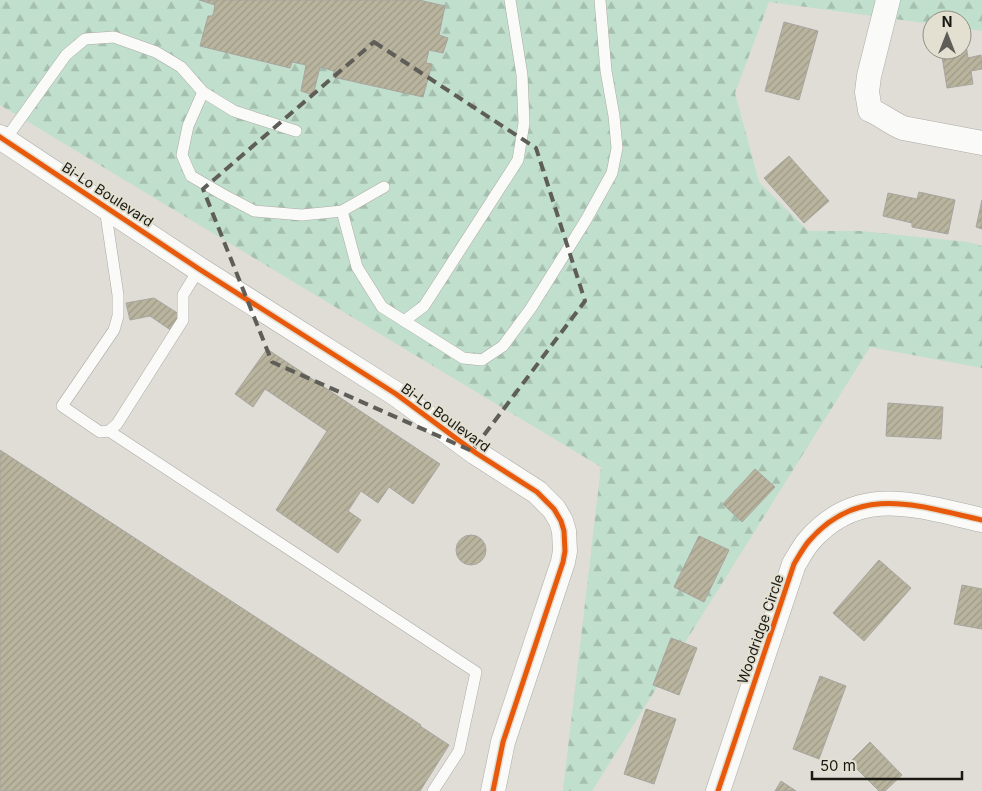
<svg xmlns="http://www.w3.org/2000/svg" width="982" height="791" viewBox="0 0 982 791" font-family="Inter,sans-serif">
	<style>
		.forest { fill: url(#forest-firs) }
		.building { fill: url(#building-hatch); stroke: #a7a5a0 }
		.lines { fill: none; stroke-linecap: round; stroke-linejoin: round }
		.lane-casing { stroke: #acaaa5; stroke-width: 12 }
		.street-casing { stroke: #acaaa5; stroke-width: 25 }
		.lane { stroke: #fafaf9; stroke-width: 11 }
		.street { stroke: #fafaf9; stroke-width: 24 }
		.cycleway-casing { stroke: #e3e0d2; stroke-width: 8 }
		.cycleway { stroke: #e8590c; stroke-width: 5 }
		.marked { fill: none; stroke: #5e5d57; stroke-width: 4; stroke-dasharray: 10 6; stroke-linejoin: round }
		.labels { text-anchor: middle; dominant-baseline: central; stroke-width: 4; stroke-linejoin: round; paint-order: stroke }
		.street-label { font-size: 14px; fill: #191813; stroke: #e3e0d2 }
	</style>
	<defs>
		<pattern id="forest-firs" width="22" height="20" patternUnits="userSpaceOnUse" patternTransform="scale(1.25)"><rect width="22" height="20" fill="#c0dfcc"/><path d="M5 1l3.5 6h-7zM16 11l3.5 6h-7z" fill="#a4bfae"/></pattern>
		<pattern id="building-hatch" width="6" height="6" patternUnits="userSpaceOnUse" patternTransform="scale(1.25)"><rect width="6" height="6" fill="#b8b49e"/><path d="M-1 1l2-2M0 6l6-6M5 7l2-2" fill="none" stroke="#9e9a87"/></pattern>
	</defs>
	<rect width="100%" height="100%" fill="#dfddd6"/>
	<polygon class="forest" points="0,0 982,0 982,31 962,28 962,20 932,20 932,24 769,2 735,93 759,182 808,231 861,231 968,242 982,246 982,368 870,347 592,791 563,791 601,467 0,105"/>
	<g class="building">
		<polygon points="199,0 419,0 445,6 439,35 448,38 443,53 429,50 426,63 432,64 423,97 333,77 334,71 320,67 313,95 301,91 306,65 292,62 290,68 200,46 208,16 213,16 215,5"/>
		<polygon points="784,22 818,31 799,100 765,91"/>
		<polygon points="964,31 968,58 981,55 982,69 971,71 973,84 947,88 941,50 962,50 962,32"/>
		<polygon points="789,156 829,201 804,223 764,178"/>
		<polygon points="919,192 955,200 948,234 912,227 912,223 883,216 888,193 917,199"/>
		<polygon points="982,200 982,229 976,227"/>
		<polygon points="154,298 182,316 172,331 150,316 130,320 126,303"/>
		<polygon points="267,349 440,464 413,504 389,487 378,503 361,491 348,511 361,520 338,553 276,510 327,431 265,389 253,407 235,394"/>
		<polygon points="888,403 943,407 941,439 886,436"/>
		<polygon points="0,450 421,725 420,726 449,745 420,791 0,791"/>
		<polygon points="755,469 775,487 742,522 723,504"/>
		<circle cx="471" cy="550" r="15"/>
		<polygon points="699,536 729,550 704,602 674,587"/>
		<polygon points="879,560 911,588 864,641 833,613"/>
		<polygon points="962,585 982,589 982,629 954,624"/>
		<polygon points="671,638 697,648 679,695 653,685"/>
		<polygon points="820,676 846,686 819,759 793,749"/>
		<polygon points="646,709 676,719 654,784 624,774"/>
		<polygon points="870,742 902,775 885,791 879,791 850,762"/>
		<polygon points="781,781 796,791 775,791"/>
	</g>
	<g class="lines">
		<g class="lane-casing">
			<g id="lane">
				<polyline points="203,92 188,126 182,155 191,176 222,194 254,211 302,215 342,211 384,187"/>
				<polyline points="5,140 66,55 85,39 114,37 156,52 181,67 203,92 234,111 296,131"/>
				<polyline points="105,208 118,295 118,316 114,330 62,406 100,432 109,431 117,424 183,320 183,295 199,269"/>
				<polyline points="342,211 357,267 382,307 463,358 482,360 503,346 531,308 586,220 612,173 617,148 614,116 606,71 600,0"/>
				<polyline points="404,321 424,306 518,160 524,123 522,75 510,0"/>
				<polyline points="109,431 476,672 459,751 433,791"/>
			</g>
		</g>
		<g class="street-casing">
			<g id="street">
				<path d="M888,0l-19,76 -2,16 3,18c12,5 21,13 33,18l79,15"/>
				<polyline points="0,137 199,269 396,394 476,453 537,492 554,509 561,521 564,531 565,551 563,562 503,742 493,791"/>
				<path d="M718,791l76,-227c5,-8 9,-16 15,-23 50,-58 109,-35 173,-21"/>
			</g>
		</g>
		<use href="#lane" class="lane"/>
		<use href="#street" class="street"/>
		<g class="cycleway-casing">
			<g id="cycleway">
				<polyline points="0,137 199,269 396,394 476,453 537,492 554,509 561,521 564,531 565,551 563,562 503,742 493,791"/>
				<path d="M718,791l76,-227c5,-8 9,-16 15,-23 50,-58 109,-35 173,-21"/>
			</g>
		</g>
		<use href="#cycleway" class="cycleway"/>
	</g>
	<path class="marked" d="M374,42l162,106 49,153 -113,150 -200,-89 -69,-173z"/>
	<g class="labels">
		<g class="street-label">
			<text transform="translate(108 194) rotate(33)">Bi-Lo Boulevard</text>
			<text transform="translate(446 417) rotate(36)">Bi-Lo Boulevard</text>
			<text transform="translate(760 629) rotate(-71)">Woodridge Circle</text>
		</g>
	</g>
	<g transform="translate(947 35)"><circle r="24" fill="#e3e0d2" stroke="#929086"/>
	<path d="M0-4L9 19L0 12L-9 19Z" fill="#5e5d57"/>
	<text y="-8" font-size="14" font-weight="bold" text-anchor="middle" fill="#191813">N</text>
	</g>
	<path d="M812 771v8h150v-8" fill="none" stroke="#191813" stroke-width="2.5"/>
	<text x="820" y="771" font-size="15" fill="#191813" stroke="#e3e0d2" stroke-width="4" paint-order="stroke">50 m</text>
</svg>
